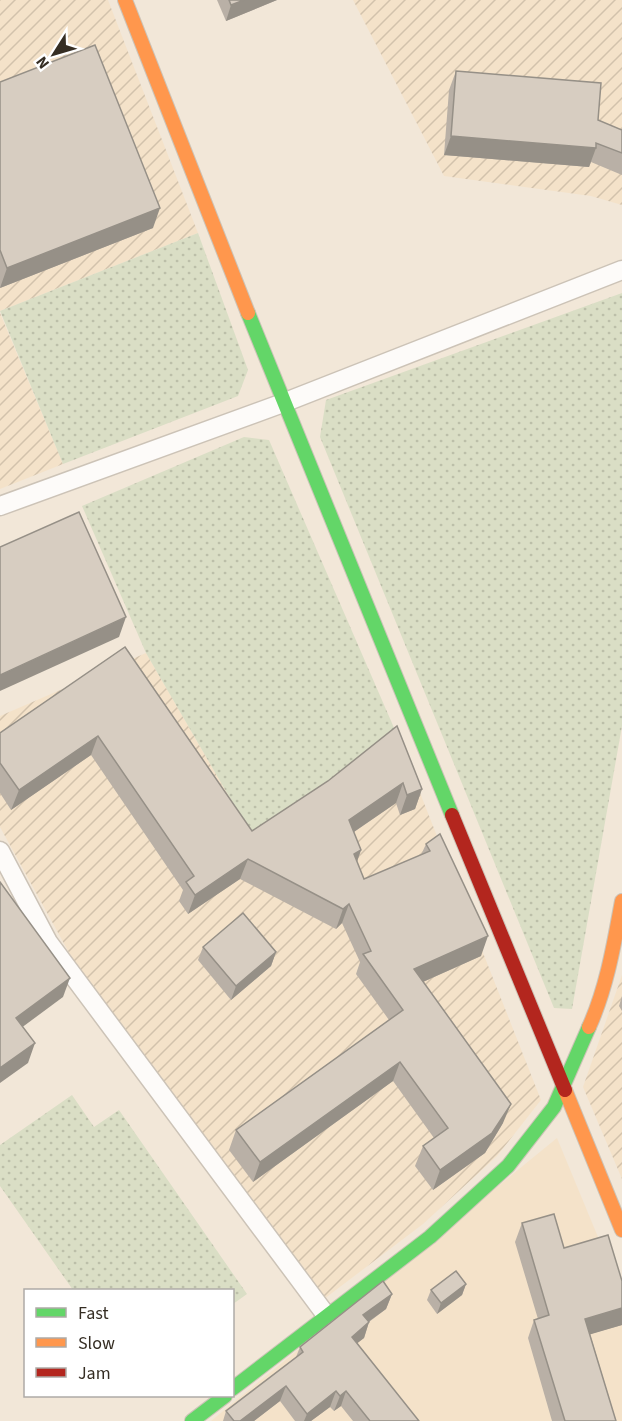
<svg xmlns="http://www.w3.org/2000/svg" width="622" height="1421" viewBox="0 0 622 1421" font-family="'Source Sans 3',sans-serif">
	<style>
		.built { fill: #f4e2c9 }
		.industrial { fill: url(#industrial-furrows) }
		.grass { fill: url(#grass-dots) }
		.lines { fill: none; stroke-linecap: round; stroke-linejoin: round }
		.street-casing { stroke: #ccc3b7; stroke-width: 21 }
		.fast-casing { stroke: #ccc3b7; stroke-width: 16 }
		.slow-casing { stroke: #ccc3b7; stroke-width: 16 }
		.jam-casing { stroke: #ccc3b7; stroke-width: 16 }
		.street { stroke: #fdfbf9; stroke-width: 18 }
		.fast { stroke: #63d668; stroke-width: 14 }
		.slow { stroke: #ff974d; stroke-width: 14 }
		.jam { stroke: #b3261e; stroke-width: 14 }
		.wall { fill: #b9b0a6 }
		.shaded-wall { fill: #969087 }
		.building { fill: #d7cdc1; stroke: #969087; stroke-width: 1.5 }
	</style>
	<defs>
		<pattern id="industrial-furrows" width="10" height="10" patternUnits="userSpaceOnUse" patternTransform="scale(1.5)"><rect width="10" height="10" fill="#f4e2c9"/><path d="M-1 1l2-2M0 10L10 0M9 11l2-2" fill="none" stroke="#d2c2ac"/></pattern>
		<pattern id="grass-dots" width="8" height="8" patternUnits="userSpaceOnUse" patternTransform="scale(1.5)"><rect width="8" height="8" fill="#dadec5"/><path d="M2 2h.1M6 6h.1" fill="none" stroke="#bcbfa9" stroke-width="1.8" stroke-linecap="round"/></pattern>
	</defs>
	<rect width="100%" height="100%" fill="#f2e7d8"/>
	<polygon class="built" points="557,1138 622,1295 622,1421 211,1421"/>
	<g class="industrial">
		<polygon points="0,0 108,0 198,233 0,311"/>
		<polygon points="353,0 622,0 622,205 591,196 444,176"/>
		<polygon points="0,313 63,464 0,489"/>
		<polygon points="146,653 253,838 398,737 541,1100 497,1156 423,1224 324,1299 79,971 0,827 0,716"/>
		<polygon points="622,975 622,1179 583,1087"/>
	</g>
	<g class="grass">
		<polygon points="198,233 248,370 238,396 63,464 0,311"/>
		<polygon points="622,293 622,726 572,1009 554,1008 320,437 326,400"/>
		<polygon points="244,437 269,440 398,737 253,838 146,653 82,506"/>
		<polygon points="72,1095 94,1127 119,1110 247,1294 233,1304 232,1290 73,1290 0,1186 0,1145"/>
	</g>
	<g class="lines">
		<g class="street-casing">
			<g id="street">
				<polyline points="0,506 283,403 622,270"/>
				<polyline points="0,851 48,942 326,1315"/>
			</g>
		</g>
		<g class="fast-casing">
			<g id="fast">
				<polyline points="248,313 452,815"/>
				<polyline points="232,1389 430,1237 508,1166 554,1107 589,1027"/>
				<polyline points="192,1421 225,1396"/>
			</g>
		</g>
		<g class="slow-casing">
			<g id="slow">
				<polyline points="125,0 248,313"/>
				<path d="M589,1027c18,-40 25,-83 33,-126"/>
				<polyline points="565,1090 622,1230"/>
			</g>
		</g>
		<g class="jam-casing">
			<polyline id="jam" points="452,815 565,1090"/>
		</g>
		<use href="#street" class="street"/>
		<use href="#fast" class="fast"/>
		<use href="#slow" class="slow"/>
		<use href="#jam" class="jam"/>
	</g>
	<g class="wall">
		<polygon points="217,0 277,0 226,21"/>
		<polygon points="456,71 598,120 622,130 622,175 591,162 589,167 444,155 449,90"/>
		<polygon points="0,82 153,228 0,288"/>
		<polygon points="125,647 252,831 328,781 397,726 422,789 415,809 400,815 396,803 354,832 361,850 357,862 364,879 421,855 426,844 440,834 481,956 423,982 503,1123 485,1153 433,1190 415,1166 423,1146 434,1138 393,1081 253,1182 229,1150 236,1130 389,1020 356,974 360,962 342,923 336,929 240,879 188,914 179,901 183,890 91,755 11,810 0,793 0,733"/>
		<polygon points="203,947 276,952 271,966 231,1000 198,960"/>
		<polygon points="622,996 622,1011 619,1006"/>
		<polygon points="522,1223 622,1281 622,1325 590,1334 616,1421 552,1421 528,1338 534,1320 538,1319 515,1242"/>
		<polygon points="466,1284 462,1295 437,1314 427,1300 431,1290"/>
		<polygon points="392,1294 386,1309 369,1322 364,1338 357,1343 419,1421 353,1421 341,1406 334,1411 330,1407 311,1421 295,1421 280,1401 254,1421 223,1421 226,1411 296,1357 300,1347"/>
	</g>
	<g class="shaded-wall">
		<polygon points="244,0 277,0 226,21 231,5"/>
		<polygon points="451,136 596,148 589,167 444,155"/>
		<polygon points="160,208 153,228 0,288 7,268"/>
		<polygon points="126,617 119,637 0,691 0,675"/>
		<polygon points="98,736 91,755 11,810 19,790"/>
		<polygon points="403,783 396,803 342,840 349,820"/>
		<polygon points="422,789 415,809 400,815 407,795"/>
		<polygon points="361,850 354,870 354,854"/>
		<polygon points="248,859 240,879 188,914 195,895"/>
		<polygon points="349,904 342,923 336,929 343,909"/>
		<polygon points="488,936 481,956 407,989 414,969"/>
		<polygon points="276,952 271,966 231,1000 236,986"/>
		<polygon points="70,978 63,997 9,1037 16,1018"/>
		<polygon points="35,1043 28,1063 0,1083 0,1068"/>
		<polygon points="400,1062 393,1081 253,1182 260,1162"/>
		<polygon points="511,1104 503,1123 485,1153 433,1190 440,1170"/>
		<polygon points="466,1284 462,1295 437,1314 441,1303"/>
		<polygon points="392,1294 386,1309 357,1330 363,1315"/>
		<polygon points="622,1308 622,1325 578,1338 585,1319"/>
		<polygon points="369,1322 364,1338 346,1352 352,1337"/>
		<polygon points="286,1386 280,1401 254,1421 240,1421"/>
		<polygon points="336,1391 330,1407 311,1421 304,1421 307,1414"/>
		<polygon points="346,1391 341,1406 334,1411 340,1396"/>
	</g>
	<g class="building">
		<polygon points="229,0 244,0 231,5"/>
		<polygon points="95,45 160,208 7,268 0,250 0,82"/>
		<polygon points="456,71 601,83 598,120 622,130 622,153 596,143 596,148 451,136"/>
		<polygon points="79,512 126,617 0,675 0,547"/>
		<polygon points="125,647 252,831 328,781 397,726 422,789 407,795 403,783 349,820 361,850 354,854 364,879 430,851 426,844 440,834 488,936 414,969 511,1104 492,1133 440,1170 423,1146 448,1128 400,1062 260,1162 236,1130 403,1010 363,954 371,951 349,904 343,909 248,859 195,895 186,882 194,876 98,736 19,790 0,763 0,733"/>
		<polygon points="0,882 70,978 16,1018 35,1043 0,1068"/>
		<polygon points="243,913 276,952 236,986 203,947"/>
		<polygon points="554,1214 564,1248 608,1235 622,1281 622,1308 585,1319 616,1421 565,1421 534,1320 549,1315 522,1223"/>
		<polygon points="456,1271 466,1284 441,1303 431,1290"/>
		<polygon points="383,1281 392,1294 363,1315 369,1322 352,1337 419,1421 370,1421 346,1391 340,1396 336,1391 307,1414 286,1386 240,1421 234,1421 226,1411 303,1352 300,1347"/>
	</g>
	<rect x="24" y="1289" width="210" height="108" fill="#ffffff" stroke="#aeaba7" stroke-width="1.5"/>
	<rect x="36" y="1308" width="30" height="9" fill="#63d668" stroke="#aeaba7" stroke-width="1.5"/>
	<text x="78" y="1319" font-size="18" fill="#352d23">Fast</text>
	<rect x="36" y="1338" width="30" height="9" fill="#ff974d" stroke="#aeaba7" stroke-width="1.5"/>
	<text x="78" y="1349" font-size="18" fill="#352d23">Slow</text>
	<rect x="36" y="1368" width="30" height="9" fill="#b3261e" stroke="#aeaba7" stroke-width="1.5"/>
	<text x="78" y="1379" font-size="18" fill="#352d23">Jam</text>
	<g transform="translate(54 54) rotate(233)" stroke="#ffffff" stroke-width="4.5" paint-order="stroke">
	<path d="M0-4.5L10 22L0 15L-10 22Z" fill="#352d23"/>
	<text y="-9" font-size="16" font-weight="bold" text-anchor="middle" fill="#352d23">N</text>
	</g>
</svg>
